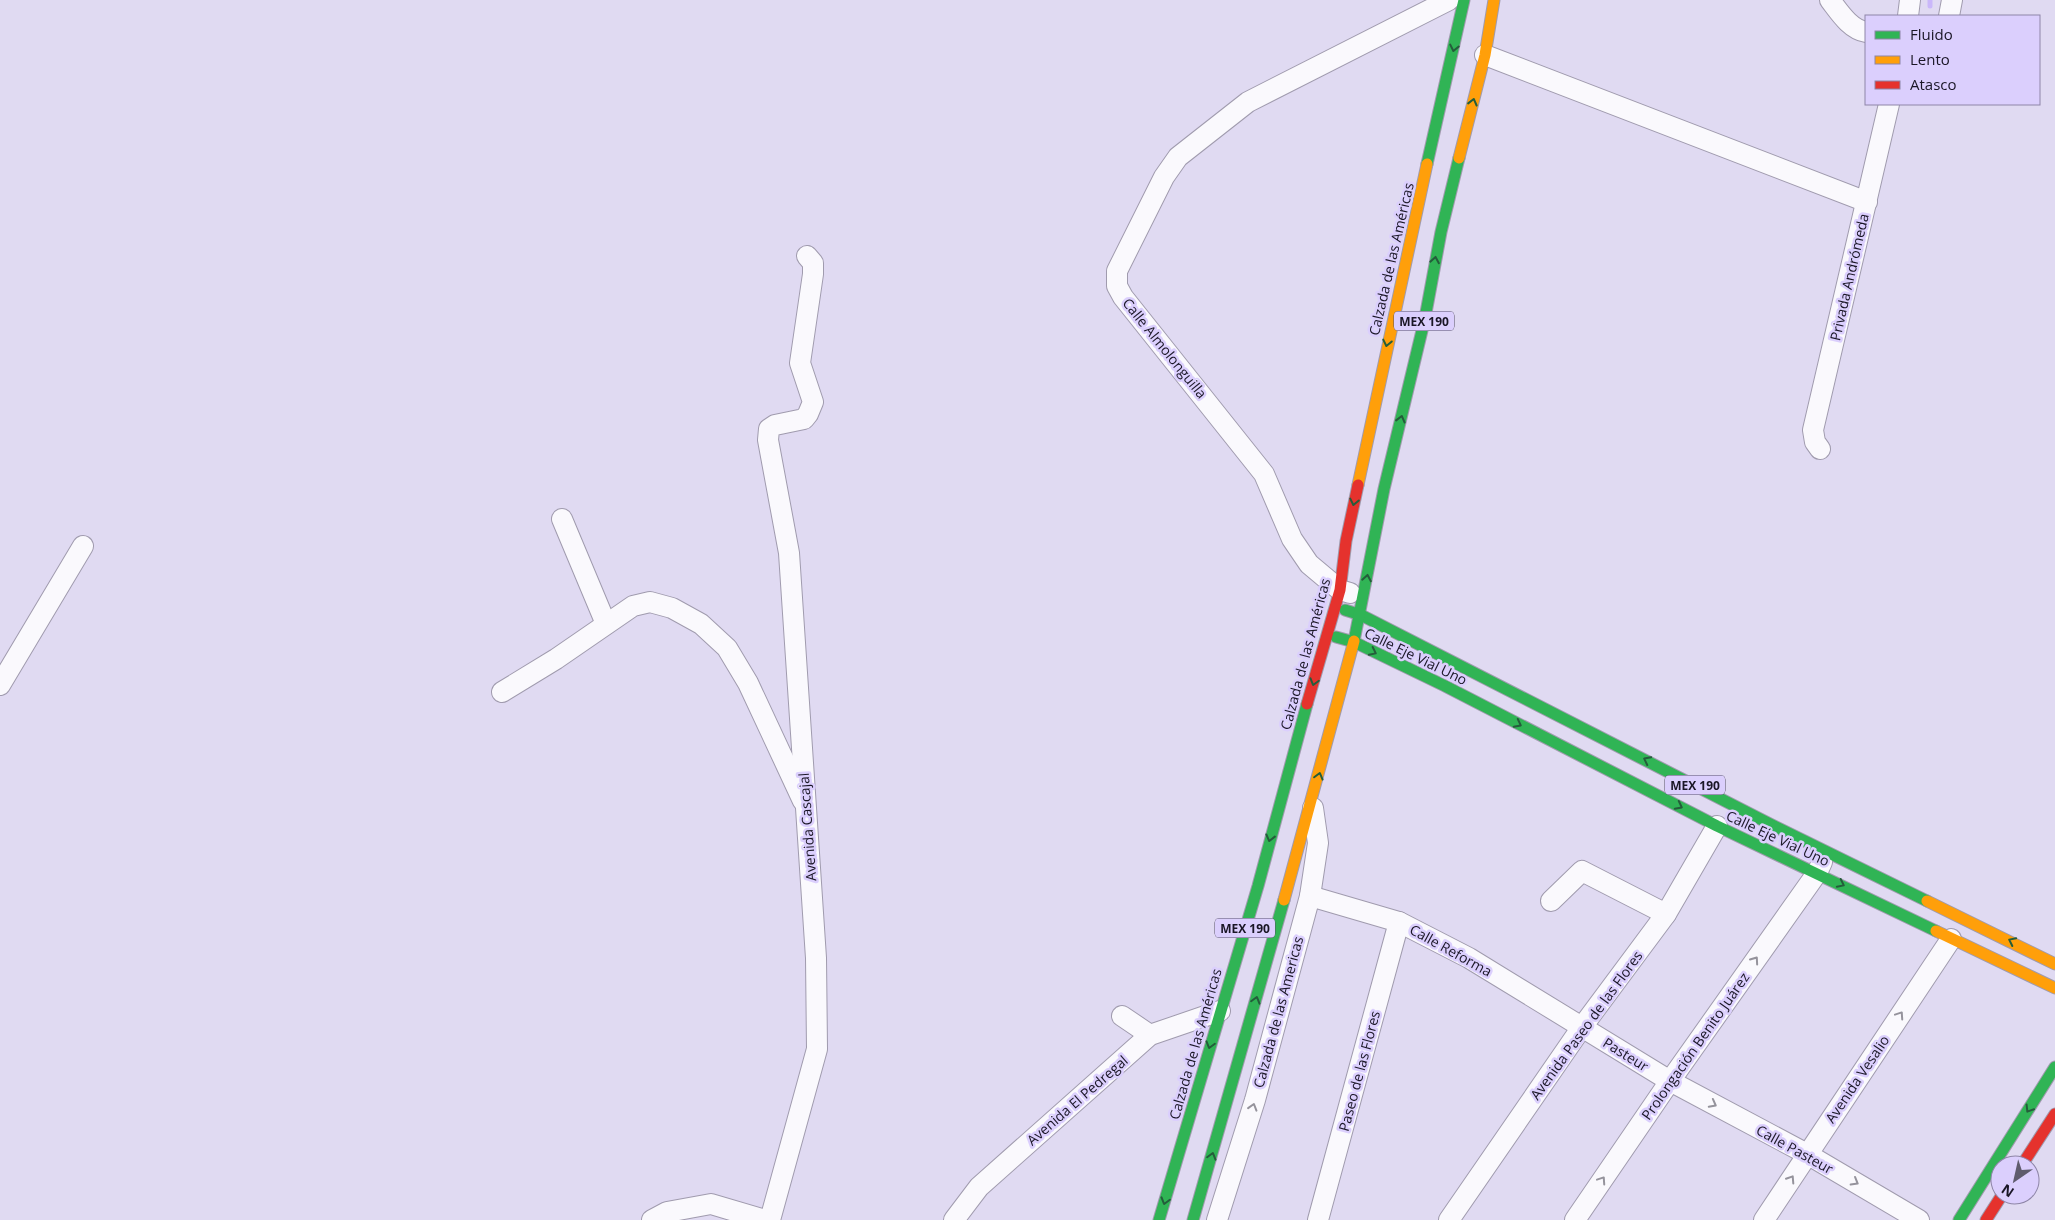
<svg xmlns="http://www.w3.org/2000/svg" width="2055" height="1220" viewBox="0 0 2055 1220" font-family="'Open Sans',sans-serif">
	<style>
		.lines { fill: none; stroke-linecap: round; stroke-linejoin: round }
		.stream { stroke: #cab7fa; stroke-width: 5 }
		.street-casing { stroke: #a09bae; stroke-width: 22 }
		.fast-casing { stroke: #a09bae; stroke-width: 13 }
		.slow-casing { stroke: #a09bae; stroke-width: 13 }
		.jam-casing { stroke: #a09bae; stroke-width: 13 }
		.street { stroke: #faf9fd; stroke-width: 20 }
		.fast { stroke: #30b455; stroke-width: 11 }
		.slow { stroke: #ff9f0a; stroke-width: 11 }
		.jam { stroke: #e5322d; stroke-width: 11 }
		.oneway { stroke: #245d3b }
		.oneway2 { stroke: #95939c }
		.labels { text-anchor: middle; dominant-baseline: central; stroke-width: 5; stroke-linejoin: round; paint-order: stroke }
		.shield { fill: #dbcffd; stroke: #544e66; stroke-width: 1 }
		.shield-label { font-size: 12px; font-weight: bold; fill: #1a1626 }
		.street-label { font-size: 14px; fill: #1a1626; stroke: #dbcffd }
	</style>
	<rect width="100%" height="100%" fill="#e0daf2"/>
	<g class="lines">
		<polyline class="stream" points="1930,6 1930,0"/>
		<g class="street-casing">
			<g id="street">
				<path d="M1830,0c10,13 20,29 36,32"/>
				<polyline points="1908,16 1910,0"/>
				<polyline points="1949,16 1952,0"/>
				<polyline points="1485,55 1867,202"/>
				<polyline points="1820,449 1815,442 1813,430 1889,104"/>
				<polyline points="562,519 606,624"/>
				<polyline points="1350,593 1340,590 1309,564 1292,539 1264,474 1123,297 1117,286 1117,271 1164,177 1178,157 1248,102 1449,0"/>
				<polyline points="0,685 83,546"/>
				<polyline points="502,692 556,659 633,606 650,602 672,608 701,624 727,648 748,683 803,801"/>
				<polyline points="1310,896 1399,922 1469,958 1670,1081 1807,1154 1919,1220"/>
				<polyline points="1551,901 1582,871 1666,914"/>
				<polyline points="1122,1016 1150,1035"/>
				<polyline points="652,1220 667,1212 711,1204 765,1220"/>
				<polyline points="770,1220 817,1049 816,958 789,553 768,440 769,429 775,425 804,419 808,414 813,402 800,363 813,274 813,263 807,256"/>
				<polyline points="954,1220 979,1187 1150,1035 1220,1011"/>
				<polyline points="1217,1220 1255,1100 1310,896 1318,843 1313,808"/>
				<polyline points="1318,1220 1399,922"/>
				<polyline points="1449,1220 1582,1027 1666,914 1717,826"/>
				<polyline points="1575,1220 1670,1081 1817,873 1822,862"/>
				<polyline points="1764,1220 1951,939"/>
			</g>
		</g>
		<g class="fast-casing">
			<g id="fast">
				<polyline points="1427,164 1464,0"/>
				<polyline points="1345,610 1361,615 1770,824 1927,901"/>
				<polyline points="1336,637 1354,642 1445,686 1717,826 1936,931"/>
				<polyline points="1354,641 1384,489 1425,318 1441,232 1459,158"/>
				<polyline points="1159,1220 1258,886 1307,704"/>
				<polyline points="1193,1220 1284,900"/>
				<polyline points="1959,1220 2055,1067"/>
			</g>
		</g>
		<g class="slow-casing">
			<g id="slow">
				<polyline points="1459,158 1485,55 1494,0"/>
				<polyline points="1358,485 1427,164"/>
				<polyline points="1284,900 1354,641"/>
				<polyline points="1927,901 2055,964"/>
				<polyline points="1936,931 2055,988"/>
			</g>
		</g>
		<g class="jam-casing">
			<g id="jam">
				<polyline points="1307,704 1340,590 1346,541 1358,485"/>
				<polyline points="2022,1165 2055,1114"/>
				<polyline points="1986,1220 2002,1195"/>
			</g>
		</g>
		<use href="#street" class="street"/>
		<use href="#fast" class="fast"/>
		<use href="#slow" class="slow"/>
		<use href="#jam" class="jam"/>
	</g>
	<defs><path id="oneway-chevron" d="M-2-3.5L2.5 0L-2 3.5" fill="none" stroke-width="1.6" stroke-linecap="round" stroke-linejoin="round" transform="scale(1.25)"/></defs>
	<g class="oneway">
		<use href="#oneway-chevron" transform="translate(1454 48) rotate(102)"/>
		<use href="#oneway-chevron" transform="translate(1473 102) rotate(-76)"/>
		<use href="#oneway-chevron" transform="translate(1435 260) rotate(-80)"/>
		<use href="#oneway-chevron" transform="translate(1387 343) rotate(102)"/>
		<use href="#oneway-chevron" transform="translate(1401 419) rotate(-76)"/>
		<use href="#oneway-chevron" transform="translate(1354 502) rotate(102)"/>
		<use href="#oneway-chevron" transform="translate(1367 578) rotate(-80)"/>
		<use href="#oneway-chevron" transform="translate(1373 652) rotate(26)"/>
		<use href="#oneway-chevron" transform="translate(1314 682) rotate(106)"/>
		<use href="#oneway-chevron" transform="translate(1518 724) rotate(27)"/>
		<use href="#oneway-chevron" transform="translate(1647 760) rotate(-153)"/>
		<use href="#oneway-chevron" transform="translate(1319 776) rotate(-75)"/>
		<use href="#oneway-chevron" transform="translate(1679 806) rotate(27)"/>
		<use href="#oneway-chevron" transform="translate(1270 838) rotate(104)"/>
		<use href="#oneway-chevron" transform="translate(1841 884) rotate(26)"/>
		<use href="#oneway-chevron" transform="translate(2012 941) rotate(-154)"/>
		<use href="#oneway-chevron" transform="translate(1256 1000) rotate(-74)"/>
		<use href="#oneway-chevron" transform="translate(1210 1045) rotate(106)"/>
		<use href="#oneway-chevron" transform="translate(2029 1109) rotate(122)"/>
		<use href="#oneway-chevron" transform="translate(1212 1156) rotate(-74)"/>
		<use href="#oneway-chevron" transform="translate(1165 1201) rotate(106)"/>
	</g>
	<g class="oneway2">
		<use href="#oneway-chevron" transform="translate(1755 960) rotate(-55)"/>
		<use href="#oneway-chevron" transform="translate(1900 1015) rotate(-56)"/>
		<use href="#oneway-chevron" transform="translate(1713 1104) rotate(28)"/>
		<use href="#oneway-chevron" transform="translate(1253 1107) rotate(-73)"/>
		<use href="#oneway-chevron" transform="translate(1791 1179) rotate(-57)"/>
		<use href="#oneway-chevron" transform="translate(1602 1180) rotate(-56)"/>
		<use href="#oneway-chevron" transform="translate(1855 1182) rotate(30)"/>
	</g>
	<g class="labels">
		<g class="shield">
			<rect x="1394" y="311.5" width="60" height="19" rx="4"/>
			<rect x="1665" y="775.5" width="60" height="19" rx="4"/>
			<rect x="1215" y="918.5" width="60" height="19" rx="4"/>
		</g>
		<g class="shield-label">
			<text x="1424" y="321">MEX 190</text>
			<text x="1695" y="785">MEX 190</text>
			<text x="1245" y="928">MEX 190</text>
		</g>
		<g class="street-label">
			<text transform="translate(1391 259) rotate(-77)">Calzada de las Américas</text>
			<text transform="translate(1849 277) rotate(-77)">Privada Andrómeda</text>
			<text transform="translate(1165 348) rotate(51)">Calle Almolonguilla</text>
			<text transform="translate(1305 654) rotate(-75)">Calzada de las Américas</text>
			<text transform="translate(1416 656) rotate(26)">Calle Eje Vial Uno</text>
			<text transform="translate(807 827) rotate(-94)">Avenida Cascajal</text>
			<text transform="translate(1778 838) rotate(25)">Calle Eje Vial Uno</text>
			<text transform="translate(1451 950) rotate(29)">Calle Reforma</text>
			<text transform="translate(1278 1012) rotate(-75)">Calzada de las Americas</text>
			<text transform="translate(1586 1025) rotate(-54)">Avenida Paseo de las Flores</text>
			<text transform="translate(1195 1044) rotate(-74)">Calzada de las Américas</text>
			<text transform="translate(1695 1046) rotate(-55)">Prolongación Benito Juárez</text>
			<text transform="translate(1626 1054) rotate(32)">Pasteur</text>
			<text transform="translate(1359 1071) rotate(-75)">Paseo de las Flores</text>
			<text transform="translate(1857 1079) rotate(-56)">Avenida Vesalio</text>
			<text transform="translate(1077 1100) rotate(-41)">Avenida El Pedregal</text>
			<text transform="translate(1795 1149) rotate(29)">Calle Pasteur</text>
		</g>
	</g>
	<rect x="1865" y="15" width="175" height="90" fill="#dbcffd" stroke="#8e85a7"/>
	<rect x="1875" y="31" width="25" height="8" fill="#30b455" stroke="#8e85a7"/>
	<text x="1910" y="40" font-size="15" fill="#1a1626">Fluido</text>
	<rect x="1875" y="56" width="25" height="8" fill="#ff9f0a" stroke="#8e85a7"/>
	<text x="1910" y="65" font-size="15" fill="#1a1626">Lento</text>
	<rect x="1875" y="81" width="25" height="8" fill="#e5322d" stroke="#8e85a7"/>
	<text x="1910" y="90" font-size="15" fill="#1a1626">Atasco</text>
	<g transform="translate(2015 1180) rotate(214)"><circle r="24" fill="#dbcffd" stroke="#8e85a7"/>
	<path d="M0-4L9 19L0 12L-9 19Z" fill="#5f5b6d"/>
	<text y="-8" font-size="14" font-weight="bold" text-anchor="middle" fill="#1a1626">N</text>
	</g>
</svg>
